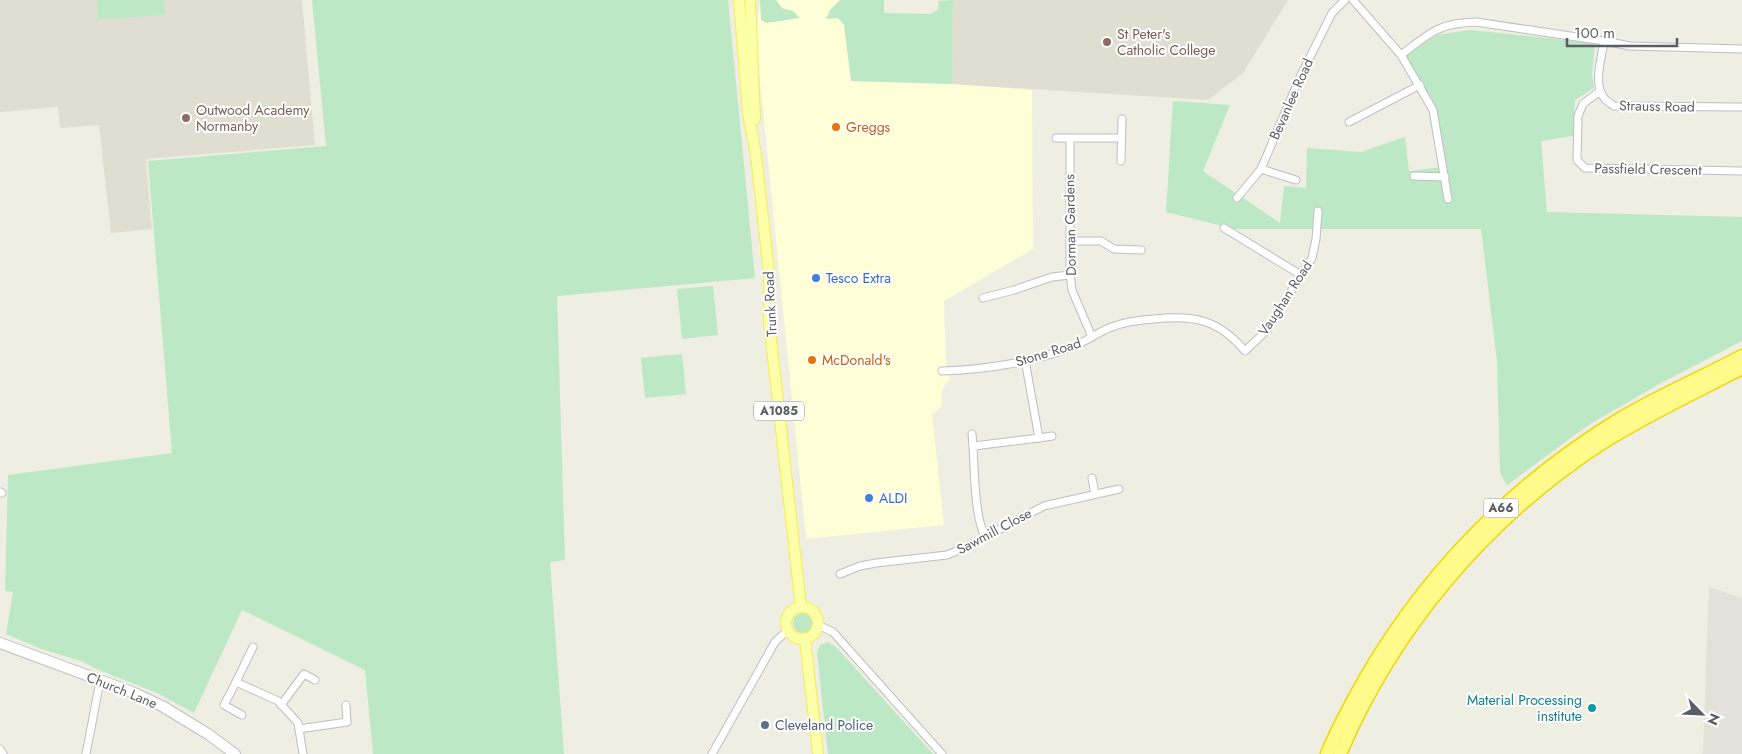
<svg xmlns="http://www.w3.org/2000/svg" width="1742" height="754" viewBox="0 0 1742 754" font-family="Jost,sans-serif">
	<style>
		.commercial { fill: #fffed7 }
		.industrial { fill: #e2e1da }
		.education { fill: #dfded1 }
		.green { fill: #bde8c6 }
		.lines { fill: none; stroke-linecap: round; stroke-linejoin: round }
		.street-casing { stroke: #bdbec5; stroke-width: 9 }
		.secondary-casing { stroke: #bdbfc7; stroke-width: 12 }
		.primary-casing { stroke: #f9ed50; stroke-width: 12 }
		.highway-casing { stroke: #f1d700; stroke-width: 15 }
		.street { stroke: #fff; stroke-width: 7 }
		.secondary { stroke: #fff; stroke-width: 10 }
		.primary { stroke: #fbffa7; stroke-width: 10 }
		.highway { stroke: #fffa89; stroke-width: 12 }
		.education-dot { fill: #8d6e63; stroke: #fff; stroke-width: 2 }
		.food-dot { fill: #e8710a; stroke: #fff; stroke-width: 2 }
		.shop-dot { fill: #3f7fe0; stroke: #fff; stroke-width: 2 }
		.culture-dot { fill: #0f9aa8; stroke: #fff; stroke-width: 2 }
		.service-dot { fill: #5c6f8a; stroke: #fff; stroke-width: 2 }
		.labels { text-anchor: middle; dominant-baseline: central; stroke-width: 4; stroke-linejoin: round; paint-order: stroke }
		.shield { fill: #fff; stroke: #8c8e92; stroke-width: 1 }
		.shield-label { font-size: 12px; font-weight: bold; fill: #5b5d64 }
		.education-label { font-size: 14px; fill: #785e54; stroke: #fff; text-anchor: start }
		.street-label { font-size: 14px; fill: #5b5d64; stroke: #fff }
		.food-label { font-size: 14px; fill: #c56008; stroke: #fff; text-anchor: start }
		.shop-label { font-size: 14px; fill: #366cbe; stroke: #fff; text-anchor: start }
		.culture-label { font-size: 14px; fill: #0d838f; stroke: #fff; text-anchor: end }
		.service-label { font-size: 14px; fill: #4e5e75; stroke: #fff; text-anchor: start }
	</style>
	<rect width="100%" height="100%" fill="#eeeee2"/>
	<polygon class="commercial" points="760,0 840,0 833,7 827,19 838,18 844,25 852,81 952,84 1032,90 1033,249 944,301 946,363 950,380 945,384 943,390 941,391 942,405 937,411 932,414 944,525 806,539 756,41"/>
	<polygon class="industrial" points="1709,587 1742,598 1742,754 1703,754"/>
	<g class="education">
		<polygon points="0,0 302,0 315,145 146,159 152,229 111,233 99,125 60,128 58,107 0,112"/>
		<polygon points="953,0 1288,0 1243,73 1208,100 952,84"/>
	</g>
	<g class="green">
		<polygon points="97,0 164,0 165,15 98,19"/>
		<polygon points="312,0 728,0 755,278 557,296 565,560 550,562 564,754 373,754 365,670 242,610 194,713 157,693 99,670 81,661 41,649 6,634 13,592 5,591 8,475 172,453 148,161 326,146"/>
		<polygon points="760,0 776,0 782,8 793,11 800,18 766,23 761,20"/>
		<polygon points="840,0 884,0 884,13 931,14 937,11 939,5 938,1 953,0 952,84 851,81 844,25 838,18 826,19 830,10"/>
		<polygon points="1470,30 1595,43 1592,74 1594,88 1575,100 1573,136 1541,141 1547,212 1742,217 1742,341 1659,384 1587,426 1507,485 1500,473 1497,361 1481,229 1235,229 1166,212 1173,101 1230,105 1203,171 1280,223 1284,186 1306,188 1307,148 1361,152 1405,137 1409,171 1444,167 1434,106 1421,81 1403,57 1437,35"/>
		<polygon points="713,286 718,335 682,339 677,289"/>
		<polygon points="682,354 686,394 645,398 641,358"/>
		<circle cx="803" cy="623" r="10"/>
		<polygon points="828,642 837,648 933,754 828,754 817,653 820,645"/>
	</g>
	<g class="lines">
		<g class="street-casing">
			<g id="street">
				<polyline points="1353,0 1401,55 1433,110 1448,199"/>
				<path d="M1604,41c-2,17 -12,43 1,58 2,3 7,5 9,7l128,1"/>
				<path d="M1401,55c29,-22 37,-32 75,-33l128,19 26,5 112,3"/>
				<polyline points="1600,91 1583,104 1578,116 1577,160 1585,168 1742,171"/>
				<polyline points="1349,122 1420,85"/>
				<polyline points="1056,138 1121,138"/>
				<polyline points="1070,139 1070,273 1072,290 1092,337"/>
				<polyline points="1121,161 1122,119"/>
				<polyline points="1261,169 1296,180"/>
				<polyline points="1414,176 1445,177"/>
				<polyline points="1237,198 1261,169 1301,75 1332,13 1345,0"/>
				<polyline points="1224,228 1301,275"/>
				<polyline points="1070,241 1101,241 1114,249 1141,250"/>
				<polyline points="983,298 1014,290 1052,277 1070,275"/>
				<path d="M942,371c41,-1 92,-9 130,-24 13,-5 25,-14 37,-19 14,-6 30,-8 45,-9 40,-4 64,0 91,32l21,-20 46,-73 4,-19 2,-28"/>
				<path d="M972,434c3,27 1,80 13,102"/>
				<polyline points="1039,438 1052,436"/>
				<polyline points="974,446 1039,438 1025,360"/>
				<polyline points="1092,478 1095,494"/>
				<polyline points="0,492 2,493"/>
				<polyline points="840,574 860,566 876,563 947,555 964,548 1044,506 1119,489"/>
				<polyline points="818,625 833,632 942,754"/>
				<polyline points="253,647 236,682 278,701 298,723 303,754"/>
				<polyline points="236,682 224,705 242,715"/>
				<polyline points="281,705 304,674 315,680"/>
				<polyline points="299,729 347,722 346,705"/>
				<polyline points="0,749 3,754"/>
				<polyline points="86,754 100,681"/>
				<polyline points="712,754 775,642 788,630"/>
			</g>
		</g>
		<g class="secondary-casing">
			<polyline id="secondary" points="0,643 132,692 162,706 208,734 235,754"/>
		</g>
		<g class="primary-casing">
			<g id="primary">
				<polyline points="739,0 748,113 756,155 769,273 769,322 801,607"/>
				<polyline points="750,0 755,119"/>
				<circle cx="802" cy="623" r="16"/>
				<polyline points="805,639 818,754"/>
			</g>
		</g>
		<g class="highway-casing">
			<g id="highway">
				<path d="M1327,754c11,-27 25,-52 39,-77 62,-106 148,-193 252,-257 40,-24 83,-42 124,-64"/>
				<path d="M1340,754c53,-125 145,-234 259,-309 45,-29 95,-52 143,-77"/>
			</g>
		</g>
		<use href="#street" class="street"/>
		<use href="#secondary" class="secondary"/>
		<use href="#primary" class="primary"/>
		<use href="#highway" class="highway"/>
	</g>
	<g class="education-dot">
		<circle cx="1107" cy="42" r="5"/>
		<circle cx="186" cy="118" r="5"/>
	</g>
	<g class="food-dot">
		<circle cx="836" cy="127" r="5"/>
		<circle cx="812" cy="360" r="5"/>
	</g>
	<g class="shop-dot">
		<circle cx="816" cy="278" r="5"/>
		<circle cx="869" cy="498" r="5"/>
	</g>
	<circle class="culture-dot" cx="1592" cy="708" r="5"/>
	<circle class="service-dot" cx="765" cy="725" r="5"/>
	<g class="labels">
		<g class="shield">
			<rect x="754" y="401.5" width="50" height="19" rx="4"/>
			<rect x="1483.5" y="498.5" width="35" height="19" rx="4"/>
		</g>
		<g class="shield-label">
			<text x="779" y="411">A1085</text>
			<text x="1501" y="508">A66</text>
		</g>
		<g class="education-label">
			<text x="1117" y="34">St Peter's<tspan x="1117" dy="16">Catholic College</tspan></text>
			<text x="196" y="110">Outwood Academy<tspan x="196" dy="16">Normanby</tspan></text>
		</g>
		<g class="street-label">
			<text transform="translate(1291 99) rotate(-66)">Bevanlee Road</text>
			<text transform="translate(1657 106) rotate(1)">Strauss Road</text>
			<text transform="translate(1648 169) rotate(1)">Passfield Crescent</text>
			<text transform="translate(1070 225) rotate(-91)">Dorman Gardens</text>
			<text transform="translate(1285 298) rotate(-57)">Vaughan Road</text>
			<text transform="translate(770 304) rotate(-93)">Trunk Road</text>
			<text transform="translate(1048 352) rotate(-17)">Stone Road</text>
			<text transform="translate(994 531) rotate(-28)">Sawmill Close</text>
			<text transform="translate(122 690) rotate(22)">Church Lane</text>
		</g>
		<g class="food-label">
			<text x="846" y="127">Greggs</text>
			<text x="822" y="360">McDonald's</text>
		</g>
		<g class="shop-label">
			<text x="826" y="278">Tesco Extra</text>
			<text x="879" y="498">ALDI</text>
		</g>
		<g class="culture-label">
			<text x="1582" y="700">Material Processing<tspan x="1582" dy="16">institute</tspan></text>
		</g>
		<g class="service-label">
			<text x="775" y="725">Cleveland Police</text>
		</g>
	</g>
	<g transform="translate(1702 714) rotate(114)" stroke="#ffffff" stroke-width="4" paint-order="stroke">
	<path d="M0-4L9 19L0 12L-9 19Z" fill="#5b5d64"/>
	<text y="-8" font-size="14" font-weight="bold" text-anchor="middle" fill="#5b5d64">N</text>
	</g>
	<path d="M1567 38v8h110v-8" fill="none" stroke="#5b5d64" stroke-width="2.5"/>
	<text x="1574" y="38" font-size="15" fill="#5b5d64" stroke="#ffffff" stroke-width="4" paint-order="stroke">100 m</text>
</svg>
